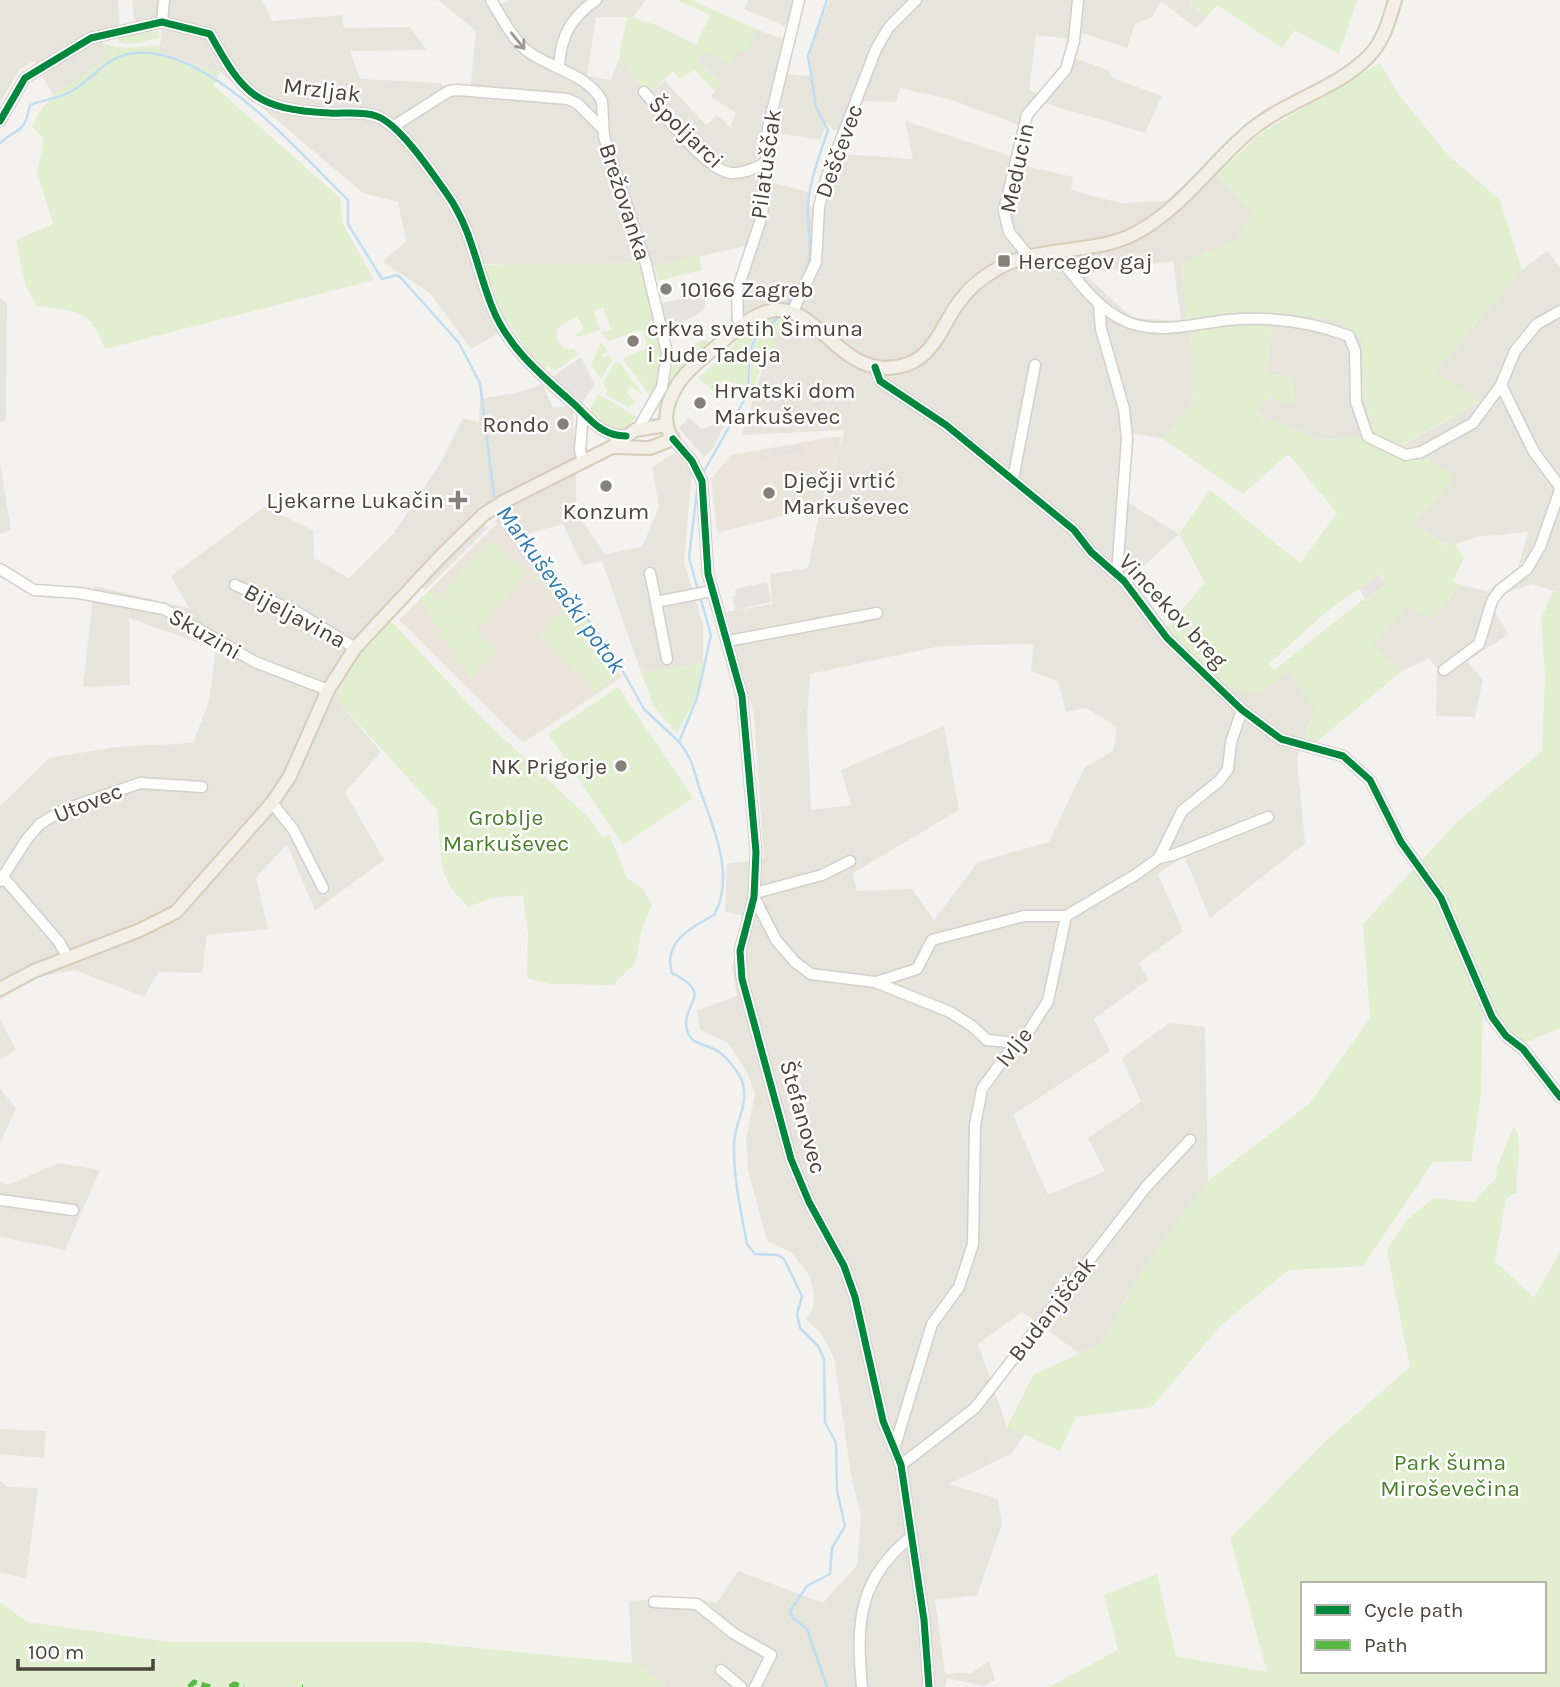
<svg xmlns="http://www.w3.org/2000/svg" width="1560" height="1687" viewBox="0 0 1560 1687" font-family="Karla,sans-serif">
	<style>
		.residential { fill: #e7e4dc; fill-rule: evenodd }
		.industrial { fill: #e6e2de }
		.education { fill: #eae5da }
		.green { fill: #e1eecf; fill-rule: evenodd }
		.parking { fill: #e6e3df }
		.lines { fill: none; stroke-linecap: round; stroke-linejoin: round }
		.stream { stroke: #c0ddf1; stroke-width: 2.5 }
		.minor-casing { stroke: #d2d0cb; stroke-width: 13 }
		.major-casing { stroke: #d6cebb; stroke-width: 16 }
		.minor { stroke: #fdfdfc; stroke-width: 10 }
		.major { stroke: #f2efe6; stroke-width: 12 }
		.quiet { stroke: #58b947; stroke-width: 5; stroke-dasharray: 10 5; stroke-linecap: butt }
		.cycleway-casing { stroke: #fff; stroke-width: 11 }
		.cycleway { stroke: #00873e; stroke-width: 7 }
		.oneway { stroke: #9b9791 }
		.poi-dot { fill: #868178; stroke: #fff; stroke-width: 2.5 }
		.labels { text-anchor: middle; dominant-baseline: central; stroke-width: 5; stroke-linejoin: round; paint-order: stroke }
		.street-label { font-size: 23px; fill: #4b4439; stroke: #fff }
		.poi-label { font-size: 23px; fill: #4b4439; stroke: #fff; text-anchor: start }
		.park-label { font-size: 23px; fill: #4a7f2a; stroke: #fff }
		.water-label { font-size: 24px; font-style: italic; fill: #2e7ab2; stroke: #fff }
	</style>
	<rect width="100%" height="100%" fill="#f4f2ee"/>
	<g class="residential">
		<polygon points="0,0 118,0 120,29 99,33 108,58 53,95 34,61 20,69 0,102"/>
		<path d="M132,0h130l10,21 70,-6 2,13 66,-1 17,23 -77,1 10,28 82,4 2,13 26,-3 6,-62 -38,-31h51l4,8 17,-8h136l-13,17h-37l-9,59 24,4 8,-21 29,35 17,-13 41,44 11,-10 13,12 6,-14 -25,-16 9,-14 -22,-22 6,-11 35,-2 8,3 9,-22 27,10 -8,34 36,3 -1,-27 20,-49h88v3l4,-3h270l-2,3 16,15 -10,10 -35,-27 -9,16 -17,7 -8,24 -54,-18 -2,9 -35,-4 -7,55 10,5 -18,31 -69,-26 -52,-12 -4,14 -43,-1 -11,29h-9l-6,-8 -7,18 -47,-8 -10,4 -7,28v9l11,8 41,11v15l15,1 19,-54 71,5 -8,-38 108,36 -1,6 61,14 -2,13 49,13 45,-2 43,-36 45,48 -15,26 -56,25 4,54 8,40 -2,46 -29,35 -31,-6 -5,69 52,32 -48,43 36,50 53,57 36,11 33,-24 25,37 -17,51 8,84 -95,75 -26,-62 -26,18 25,57 -44,32 10,16 -55,40 16,32 -97,64 35,80 57,-24 -17,-33 53,-36 -19,-44 47,-35 36,4 3,154 -65,87 -41,75 -23,10 -57,-41 -44,32 29,83 17,8 -12,18 -63,31 49,15 4,25 -25,71 -42,5 10,74 26,-1 18,-12 6,19 -12,6 -36,-8 -2,9h-279l-27,-23h-7l-3,-63 59,-4 29,6 21,-32 85,32 34,-38 4,-48 -10,-43 -17,-116 -12,-24 -16,-14 7,-12 1,-13 -4,-19 -19,-24 -24,-11 -19,-71 -2,-31 9,-45 -8,-22 -19,-29 -28,-13 -3,-20 40,-14 -5,-29 13,-51 -20,-4 2,-48 37,-6 -10,-143 -28,-103 46,-8 -2,-30 38,-6 13,-62 24,-76 -103,5 26,-85 19,-37 -14,-7 -43,15 7,-45 10,-30 -93,20 -181,-2 10,33 18,35 -30,17 -41,-56 -47,-31 23,-21 -8,-39 -35,-9 -143,-121 -61,-20 3,-22 -27,-5zM1173,261l8,60 -48,-3 -49,-44zM1034,644l-3,27 27,10 8,31 20,-4 31,19 -4,24 -29,17 -35,74 -71,20 -44,58 -22,-31 -55,2 -4,-18 106,-63 -15,-84 -103,44 10,35 -40,5 -4,-91 3,-45 130,-28z"/>
		<polygon points="748,0 796,0 787,27 744,9"/>
		<polygon points="1074,58 1108,70 1113,78 1162,96 1145,133 1041,102 1063,81"/>
		<polygon points="1547,251 1560,267 1560,593 1532,584 1499,595 1492,609 1509,634 1467,661 1483,680 1475,717 1436,716 1437,669 1429,658 1402,671 1373,646 1407,606 1433,618 1461,585 1487,591 1518,568 1528,532 1476,537 1448,546 1411,523 1442,494 1403,445 1479,402 1435,372 1522,270"/>
		<polygon points="0,298 7,303 6,420 0,422"/>
		<polygon points="1273,312 1338,320 1361,338 1362,388 1375,435 1322,440 1252,412 1268,398 1295,405 1267,373"/>
		<polygon points="543,384 553,408 566,406 573,412 577,513 605,554 642,547 659,507 652,467 675,453 692,472 684,563 703,624 703,663 641,672 602,561 582,565 563,524 519,536 497,512 475,515 412,577 394,616 352,662 338,696 337,700 381,752 345,792 384,860 315,911 287,844 256,878 268,929 207,935 202,973 158,972 144,997 75,970 40,976 0,1000 0,806 49,758 116,747 193,743 209,701 216,649 129,618 130,685 83,687 94,586 189,608 171,576 264,507 313,530 314,558 349,578 394,533 441,462 463,418 479,422 480,399 515,393"/>
		<polygon points="0,461 11,530 0,534"/>
		<polygon points="0,1019 16,1050 0,1060"/>
		<polygon points="0,1089 16,1108 0,1143"/>
		<polygon points="59,1163 100,1170 65,1250 0,1237 0,1182 7,1185"/>
		<polygon points="0,1429 46,1431 44,1458 0,1454"/>
		<polygon points="0,1481 7,1487 38,1488 26,1578 0,1573"/>
	</g>
	<polygon class="industrial" points="1379,574 1387,585 1365,598 1358,588"/>
	<g class="education">
		<polygon points="832,437 842,437 821,506 717,533 711,479 731,455"/>
		<polygon points="502,519 564,594 622,677 523,743 399,620"/>
	</g>
	<g class="green">
		<polygon points="677,0 691,0 756,29 747,52 739,49 732,65 703,51 698,61 720,83 715,91 694,70 680,79 673,71 648,94 619,59 627,16 656,25 696,45 710,15"/>
		<polygon points="1192,0 1357,0 1339,54 1295,30 1282,48 1217,5 1206,18 1190,2"/>
		<path d="M158,30l2,8c-17,2 -24,9 -42,4v-5z"/>
		<path d="M103,44l22,4 35,-3 -1,7 6,3 55,17 -6,14 126,112 2,24 32,58 -269,69c-16,-42 -28,-37 -68,-43l-11,-19 -10,-47 37,-16 -16,-52 7,-33 -12,-12c13,-34 47,-49 75,-69z"/>
		<path d="M1380,63l19,32 50,61 51,44 22,70 -87,102 45,29 -77,43 51,32 -12,18 -31,29 36,23 8,-2 9,14 -11,23 8,4 -28,33 -26,-11 -34,39 29,25 -88,73 -11,-2 11,-34 -25,-36 -33,23 -36,-11 -53,-57 38,-44 -26,-49 31,-44 90,73 37,-50 -49,-59 -45,40 -80,-55 29,-35 2,-46 -8,-40 -4,-55 56,-24 15,-25 -37,-40 48,-43zM1273,312l65,8 23,18 1,50 12,47 -52,5 -69,-27 15,-15 27,7 -1,-27 -27,-5zM1380,574l7,12 -22,12 -91,72 -5,-6 57,-52z"/>
		<polygon points="699,255 702,270 658,281 654,266"/>
		<polygon points="642,263 663,360 653,400 623,359 647,348 643,329 609,341 601,333 611,329 603,307 594,311 600,330 577,337 575,335 584,329 577,316 555,330 558,334 555,337 563,348 574,349 579,354 555,371 547,366 542,372 494,304 484,265"/>
		<path d="M772,316l2,4c-34,24 -23,33 -26,67l-25,-7 -10,11 -15,-13 20,-18 5,3 5,-4 -2,-5 19,-23z"/>
		<path d="M780,318l5,1 -12,25 8,16 -13,3 -2,5 -5,-2 -7,22 -3,-1c-1,-44 -2,-40 29,-69z"/>
		<polygon points="703,340 711,342 671,381 668,380 679,352"/>
		<polygon points="601,342 608,352 602,354 602,357 610,355 612,360 601,379 591,366"/>
		<polygon points="615,362 620,363 643,395 632,387 628,388 627,393 636,402 629,407 605,395 607,390 603,383"/>
		<polygon points="598,394 637,417 621,430 610,430 589,412"/>
		<polygon points="490,540 527,573 476,631 438,599"/>
		<polygon points="1553,591 1560,593 1560,1028 1523,1044 1483,1006 1481,1095 1471,1161 1433,1162 1363,1266 1289,1270 1221,1325 1152,1407 1076,1417 1060,1451 1007,1427 1033,1375 1102,1343 1143,1268 1208,1181 1309,1104 1370,1018 1363,924 1457,822 1542,751 1545,676 1541,619"/>
		<polygon points="429,592 496,650 470,678 419,599"/>
		<polygon points="570,600 593,625 617,676 595,692 581,675 539,637"/>
		<polygon points="390,620 483,719 590,819 602,837 609,834 627,878 643,889 652,905 641,932 636,962 613,985 550,984 527,978 528,933 523,895 492,898 468,907 450,887 442,867 437,810 337,700 352,662"/>
		<polygon points="703,663 700,691 677,733 654,707 641,672"/>
		<polygon points="618,687 693,798 623,845 548,734"/>
		<path d="M1514,1126c11,18 0,45 3,67l-11,5 -11,63 39,37 26,-46v435h-511l69,-37 -14,-55 53,-21 19,82 91,16 -37,-134 98,-99 82,-72 -23,-116 19,-31 28,-22 39,4 23,-24 1,-11zM1303,1584h241v87h-241z"/>
		<polygon points="0,1602 27,1622 170,1642 417,1642 639,1664 666,1687 0,1687"/>
	</g>
	<g class="parking">
		<polygon points="707,292 704,310 666,332 659,304"/>
		<polygon points="581,357 595,385 582,403 551,378"/>
		<polygon points="689,418 702,429 719,423 724,426 712,450 704,457 679,428"/>
		<polygon points="801,444 802,452 761,460 759,452"/>
		<polygon points="502,516 537,560 529,567 495,521"/>
		<polygon points="483,524 488,528 425,590 421,586"/>
		<polygon points="767,582 771,602 735,610 732,596 737,595 735,589"/>
	</g>
	<g class="lines">
		<g class="stream">
			<path d="M0,143c19,-17 24,-8 30,-38 12,-5 25,-6 36,-11 24,-10 36,-35 62,-40 76,-15 170,98 220,146v24l34,55 15,-4 5,4 57,64 21,40 14,113 4,5"/>
			<path d="M806,271c9,-21 0,-44 2,-66 2,-26 12,-51 20,-75l-12,-23 -8,-51 19,-56"/>
			<polyline points="785,307 801,284"/>
			<path d="M703,473l43,-76c7,-22 -3,-42 12,-62 6,-8 16,-11 21,-19"/>
			<path d="M698,482l-9,76 22,77 -14,63 -18,44c14,17 14,27 21,48 13,36 36,87 14,125 -22,12 -52,27 -42,58 46,23 5,31 16,60 5,13 21,11 31,19 8,6 19,19 23,29 8,23 -7,40 -8,62 -1,33 7,69 13,101l8,10 23,1 6,4 18,37 -5,18 3,14 18,18 6,13 1,63 11,21 1,47 8,36 -13,22 -2,26 -23,12 -17,25 3,7 14,11 20,58"/>
			<polyline points="503,507 612,652 644,709 678,741"/>
		</g>
		<g class="minor-casing">
			<g id="minor">
				<path d="M491,0c10,16 20,37 35,50 22,18 61,23 76,51l2,36 42,127 21,89 -5,34 -24,42"/>
				<polyline points="162,22 164,0"/>
				<path d="M559,66c2,-31 12,-48 37,-66"/>
				<path d="M644,92c18,20 62,78 87,81 13,1 26,-6 37,-11"/>
				<path d="M0,121l25,-43 66,-40 71,-16 48,12c34,61 45,75 119,79 14,1 34,-2 47,3 23,7 57,58 71,78 25,35 30,76 45,113 16,41 50,69 82,97 16,15 27,32 52,32"/>
				<polyline points="394,126 449,91 458,90 568,99 578,104 602,128"/>
				<path d="M1056,253c18,23 36,50 63,65 34,19 73,6 109,2 43,-4 81,1 121,16l6,15 1,51 12,35 38,18 15,-3 52,-29 28,-38 14,-34 22,-27 23,-13"/>
				<polyline points="1030,258 1009,232 1004,211 1027,115 1066,69 1074,41 1078,0"/>
				<polyline points="1099,305 1101,329 1124,409 1127,439 1117,574"/>
				<polyline points="792,313 816,262 819,207 827,176 876,49 889,27 916,0"/>
				<polyline points="738,329 737,291 762,216 768,128 799,0"/>
				<polyline points="875,367 880,381 946,425 1074,530 1091,552 1124,581 1167,638 1242,710 1281,739 1343,756 1370,780 1401,842 1441,898 1492,1017 1506,1036 1523,1049 1560,1097"/>
				<polyline points="583,414 580,450 583,462"/>
				<polyline points="673,439 692,461 702,481 708,574 742,696 756,852 754,897 740,951 742,979 791,1159 809,1202 844,1266 855,1297 883,1421 901,1465 924,1620 929,1687"/>
				<polyline points="1013,479 1035,365"/>
				<polyline points="0,569 34,590 79,593 164,609 255,662 328,690"/>
				<polyline points="650,573 656,602 712,591"/>
				<polyline points="235,585 297,612 355,648"/>
				<polyline points="656,602 667,659"/>
				<polyline points="728,641 877,613"/>
				<polyline points="1444,670 1479,644 1492,601 1500,590 1527,569 1540,547 1559,493 1560,487 1534,452 1501,385"/>
				<polyline points="272,803 293,829 323,888"/>
				<polyline points="1159,858 1173,855 1268,817"/>
				<polyline points="4,878 59,942 68,958"/>
				<polyline points="0,881 27,839 40,824 63,810 140,783 202,787"/>
				<polyline points="755,893 822,875 850,861"/>
				<polyline points="754,897 776,940 795,962 811,974 875,982 950,1012 972,1026 987,1040 1018,1043"/>
				<polyline points="876,982 917,969 932,940 1024,916 1066,916"/>
				<polyline points="0,1200 73,1210"/>
				<polyline points="894,1449 932,1324 959,1287 973,1244 975,1125 982,1089 1008,1053 1025,1037 1048,1001 1066,916 1135,875 1159,858 1182,811 1219,781 1228,769 1231,742 1242,710"/>
				<polyline points="901,1465 975,1408 1146,1187 1190,1140"/>
				<polyline points="654,1602 697,1604 733,1633 771,1655 755,1687"/>
				<polyline points="721,1670 741,1687"/>
				<path d="M862,1687c-6,-65 -4,-108 50,-151"/>
			</g>
		</g>
		<g class="major-casing">
			<g id="major">
				<path d="M612,447l38,1 23,-9c-11,-15 -7,-34 2,-50 9,-18 32,-34 48,-48 15,-13 33,-30 54,-31 46,-1 68,76 131,54 30,-11 36,-47 56,-68 7,-9 18,-18 28,-24 41,-28 99,-16 142,-38 47,-24 78,-72 118,-105 36,-29 84,-40 116,-72 16,-16 21,-37 27,-57"/>
				<polyline points="0,989 34,971 140,930 176,912 272,803 290,776 328,690 355,648 441,556 483,515 503,502 612,447 635,430 667,425"/>
			</g>
		</g>
		<use href="#minor" class="minor"/>
		<use href="#major" class="major"/>
		<g class="quiet">
			<polyline points="189,1687 194,1682 210,1687"/>
			<polyline points="230,1687 234,1684 244,1687"/>
			<polyline points="302,1687 303,1687"/>
		</g>
		<g class="cycleway-casing">
			<g id="cycleway">
				<path d="M0,121l25,-43 66,-40 71,-16 48,12c34,61 45,75 119,79 14,1 34,-2 47,3 23,7 57,58 71,78 25,35 30,76 45,113 16,41 50,69 82,97 16,15 27,32 52,32"/>
				<polyline points="875,367 880,381 946,425 1074,530 1091,552 1124,581 1167,638 1242,710 1281,739 1343,756 1370,780 1401,842 1441,898 1492,1017 1506,1036 1523,1049 1560,1097"/>
				<polyline points="673,439 692,461 702,481 708,574 742,696 756,852 754,897 740,951 742,979 791,1159 809,1202 844,1266 855,1297 883,1421 901,1465 924,1620 929,1687"/>
			</g>
		</g>
		<use href="#cycleway" class="cycleway"/>
	</g>
	<defs><path id="oneway-shaft" d="M-6 0H5M1.5-3L5.5 0L1.5 3" fill="none" stroke-width="1.6" stroke-linecap="round" stroke-linejoin="round" transform="scale(1.75)"/></defs>
	<use class="oneway" href="#oneway-shaft" transform="translate(518 41) rotate(51)"/>
	<g class="poi-dot">
		<rect x="997" y="254" width="14" height="14" rx="3.5"/>
		<circle cx="666" cy="289" r="7"/>
		<circle cx="633" cy="341" r="7"/>
		<circle cx="700" cy="403" r="7"/>
		<circle cx="563" cy="424" r="7"/>
		<circle cx="606" cy="486" r="7"/>
		<circle cx="769" cy="493" r="7"/>
		<path d="M454.5 489.5h7v7h7v7h-7v7h-7v-7h-7v-7h7z"/>
		<circle cx="621" cy="766" r="7"/>
	</g>
	<g class="labels">
		<g class="street-label">
			<text transform="translate(322 90) rotate(7)">Mrzljak</text>
			<text transform="translate(686 132) rotate(44)">Špoljarci</text>
			<text transform="translate(839 151) rotate(-70)">Deščevec</text>
			<text transform="translate(766 164) rotate(-82)">Pilatuščak</text>
			<text transform="translate(1017 168) rotate(-78)">Meducin</text>
			<text transform="translate(625 202) rotate(72)">Brežovanka</text>
			<text transform="translate(1173 611) rotate(47)">Vincekov breg</text>
			<text transform="translate(295 616) rotate(28)">Bijeljavina</text>
			<text transform="translate(205 634) rotate(30)">Skuzini</text>
			<text transform="translate(88 803) rotate(-22)">Utovec</text>
			<text transform="translate(1014 1047) rotate(-51)">Ivlje</text>
			<text transform="translate(803 1117) rotate(74)">Štefanovec</text>
			<text transform="translate(1052 1309) rotate(-52)">Budanjščak</text>
		</g>
		<g class="poi-label">
			<text x="1018" y="261">Hercegov gaj</text>
			<text x="680" y="289">10166 Zagreb</text>
			<text x="647" y="328">crkva svetih Šimuna<tspan x="647" dy="26">i Jude Tadeja</tspan></text>
			<text x="714" y="390">Hrvatski dom<tspan x="714" dy="26">Markuševec</tspan></text>
			<text x="549" y="424" text-anchor="end">Rondo</text>
			<text x="783" y="480">Dječji vrtić<tspan x="783" dy="26">Markuševec</tspan></text>
			<text x="444" y="500" text-anchor="end">Ljekarne Lukačin</text>
			<text x="606" y="511" text-anchor="middle">Konzum</text>
			<text x="607" y="766" text-anchor="end">NK Prigorje</text>
		</g>
		<g class="park-label">
			<text x="506" y="817">Groblje<tspan x="506" dy="26">Markuševec</tspan></text>
			<text x="1450" y="1462">Park šuma<tspan x="1450" dy="26">Miroševečina</tspan></text>
		</g>
		<g class="water-label">
			<text transform="translate(561 589) rotate(54)">Markuševački potok</text>
		</g>
	</g>
	<rect x="1301" y="1582" width="245" height="91" fill="#ffffff" stroke="#b7b4b0" stroke-width="2"/>
	<rect x="1315" y="1605" width="35" height="10" fill="#00873e" stroke="#b7b4b0" stroke-width="2"/>
	<text x="1364" y="1617" font-size="21" fill="#4b4439">Cycle path</text>
	<rect x="1315" y="1640" width="35" height="10" fill="#58b947" stroke="#b7b4b0" stroke-width="2"/>
	<text x="1364" y="1652" font-size="21" fill="#4b4439">Path</text>
	<path d="M18 1659v10h135v-10" fill="none" stroke="#4b4439" stroke-width="3.5"/>
	<text x="28" y="1659" font-size="21" fill="#4b4439" stroke="#ffffff" stroke-width="5" paint-order="stroke">100 m</text>
</svg>
